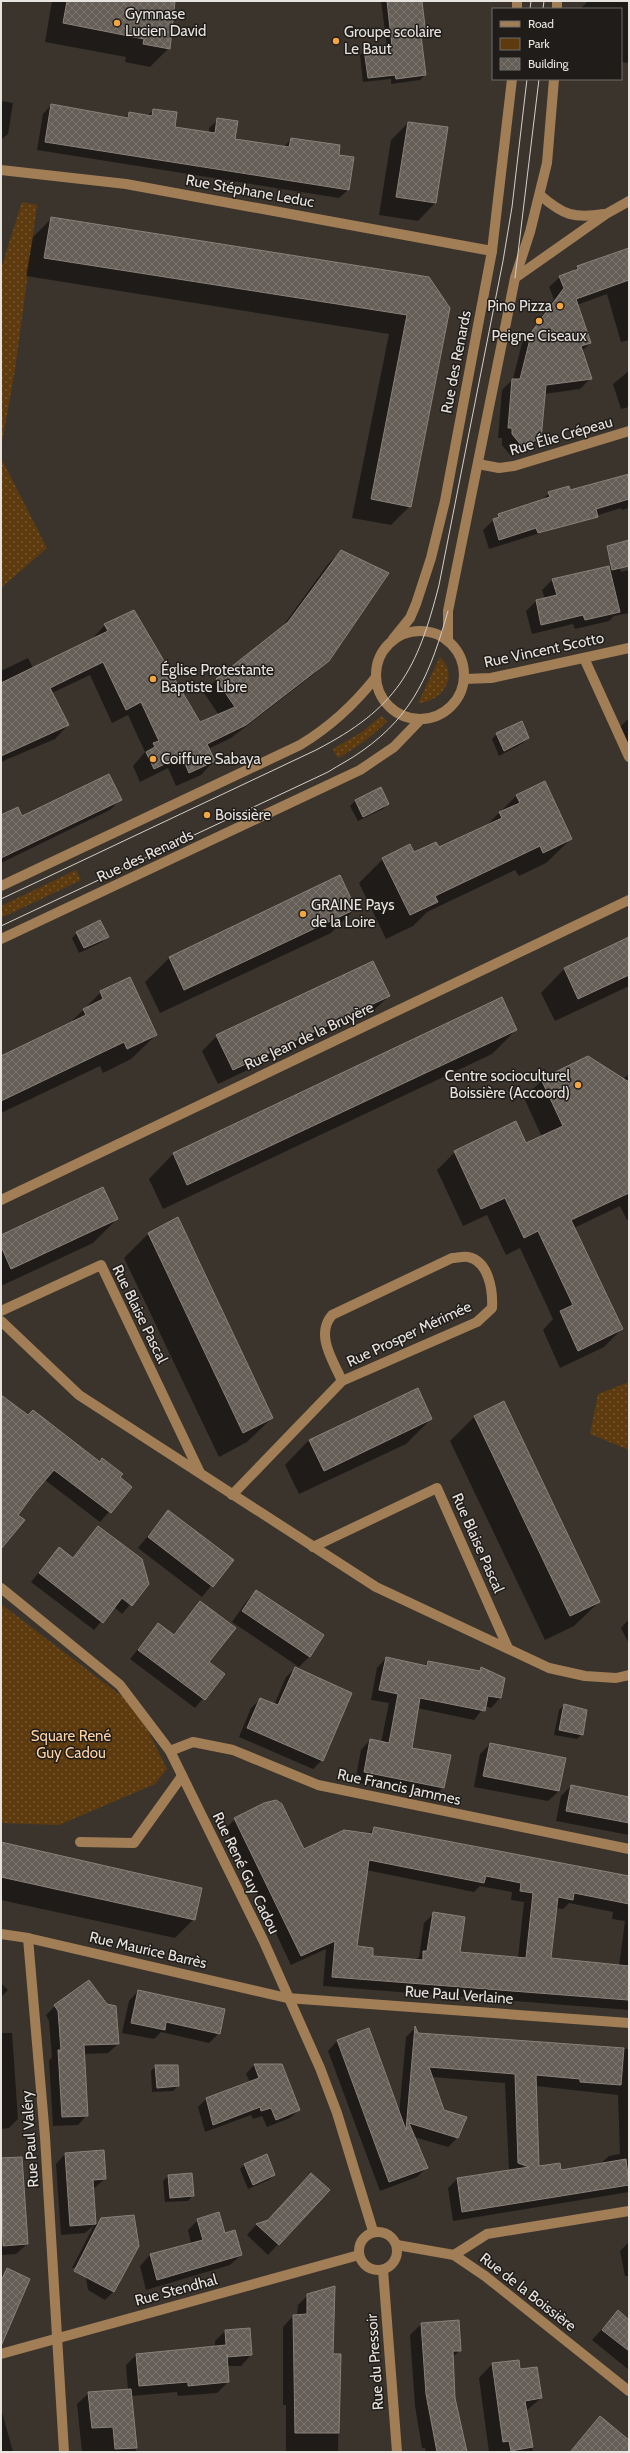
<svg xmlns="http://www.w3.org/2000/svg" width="630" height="2453" viewBox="0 0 630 2453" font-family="Cabin,sans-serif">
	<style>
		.green { fill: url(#green-dots) }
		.shadow { fill: #0007; fill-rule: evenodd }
		.building { fill: url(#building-cross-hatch); stroke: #898179; fill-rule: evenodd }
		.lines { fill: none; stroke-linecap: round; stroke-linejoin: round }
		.minor { stroke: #a27e56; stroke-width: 10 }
		.tram { stroke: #d3cfca; stroke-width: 1 }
		.poi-dot { fill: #f2a541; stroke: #1f1c19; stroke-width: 1.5 }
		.labels { text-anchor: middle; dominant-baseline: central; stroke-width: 3; stroke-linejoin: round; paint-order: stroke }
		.poi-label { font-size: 15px; fill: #e7e3df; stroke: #1f1c19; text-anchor: start }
		.street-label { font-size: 15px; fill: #e7e3df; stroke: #1f1c19 }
		.park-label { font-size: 15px; fill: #fcd2a4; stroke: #1f1c19 }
	</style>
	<defs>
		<pattern id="green-dots" width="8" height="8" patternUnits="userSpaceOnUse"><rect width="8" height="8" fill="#5d3b0f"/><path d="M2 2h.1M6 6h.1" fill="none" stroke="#745732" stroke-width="1.8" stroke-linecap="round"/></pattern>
		<pattern id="building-cross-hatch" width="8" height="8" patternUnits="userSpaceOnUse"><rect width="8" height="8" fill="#655e57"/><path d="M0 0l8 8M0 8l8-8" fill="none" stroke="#7b756f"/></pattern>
	</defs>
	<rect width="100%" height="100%" fill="#3a342d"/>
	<g class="green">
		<polygon points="22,202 37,205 15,370 1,447 1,269"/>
		<polygon points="1,458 47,548 1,588"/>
		<path d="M440,657c20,19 2,45 -22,46z"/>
		<path d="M381,716l6,5c-14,15 -31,27 -49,37l-5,-9 29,-17z"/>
		<polygon points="76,870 81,880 1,918 1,906"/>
		<polygon points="629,1382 629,1450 590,1434 598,1394"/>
		<polygon points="1,1604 136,1707 167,1769 155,1784 59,1825 1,1823"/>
	</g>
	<g class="shadow">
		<polygon points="52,1 174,1 169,26 173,27 169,48 150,67 125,62 126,57 45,42"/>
		<polygon points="381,1 421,1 425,35 420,40 425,75 420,80 391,84 391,79 363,82 360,55 365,50 387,47"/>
		<polygon points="588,1 629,2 629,63 621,62 621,9 580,9"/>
		<polygon points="1,101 13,103 8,134 2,139"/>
		<polygon points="51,105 125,118 129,113 147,116 154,110 174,128 209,133 209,128 218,120 234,140 283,148 291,139 337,156 348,190 339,198 37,150 43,114"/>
		<polygon points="408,123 447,128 435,203 418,221 379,215 391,140"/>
		<polygon points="52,218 428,278 410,506 391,525 352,518 389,334 26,276 33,237"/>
		<polygon points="629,249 629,340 621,342 607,294 577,305 590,343 582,351 591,378 580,389 544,394 540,438 529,449 510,455 502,445 502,438 498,438 502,390 513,379 522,343 554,299 549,287 560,277 572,272 577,267"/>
		<polygon points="629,371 629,407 621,409 613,384"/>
		<polygon points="629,474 629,508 622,510 621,508 489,549 483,530 499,515 540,502 549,493 569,491"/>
		<polygon points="341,551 328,660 314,674 231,738 208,749 214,761 201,775 176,786 168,768 140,782 133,766 145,752 128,715 112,723 90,675 52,693 68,725 55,739 1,762 1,671 28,658 33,668 92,639 105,625 200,724 219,715 204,693 217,679 280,630 328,564"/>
		<polygon points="619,565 621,572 629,570 629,613 614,616 609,621 575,629 573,624 532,634 526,611 536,601 545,599 542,590 552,580"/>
		<polygon points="629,718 629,750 619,728"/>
		<polygon points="497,734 528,738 523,743 499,756 492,739"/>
		<polygon points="381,789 388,804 383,809 358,821 350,806 355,801"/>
		<polygon points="516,796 571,839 546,863 519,876 515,870 427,912 413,926 386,939 359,883 383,859 438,849 486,826"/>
		<polygon points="120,800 110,810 1,863 1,816 22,817"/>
		<polygon points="355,909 331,933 160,1013 145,982 170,957"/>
		<polygon points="77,933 107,937 102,942 79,953 72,938"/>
		<polygon points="629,939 629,986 555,1021 541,993 564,969"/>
		<polygon points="101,992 156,1035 131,1059 103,1073 100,1066 1,1113 1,1057 69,1024"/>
		<polygon points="389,996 374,1010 218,1084 202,1051 217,1036"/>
		<polygon points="501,999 516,1030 492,1054 163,1209 149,1179 173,1154"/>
		<polygon points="629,1074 629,1219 627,1220 620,1206 574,1228 622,1329 604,1347 560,1368 543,1330 553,1319 520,1248 506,1255 487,1215 463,1226 437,1170 455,1152 526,1144 542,1137 524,1098 542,1080 623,1079"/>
		<polygon points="117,1219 93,1243 1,1286 1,1236"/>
		<polygon points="178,1219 272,1418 247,1442 219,1457 124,1258 148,1234"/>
		<polygon points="1,1395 28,1416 131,1487 100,1522 45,1480 17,1515 1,1547"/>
		<polygon points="504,1403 599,1602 574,1626 545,1640 450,1441 474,1417"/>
		<polygon points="431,1419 406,1444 299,1494 285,1465 309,1440"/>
		<polygon points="168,1511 232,1560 202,1597 138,1548"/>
		<polygon points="99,1527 148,1584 122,1614 114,1607 94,1630 31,1582 59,1548 72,1559"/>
		<polygon points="256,1591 310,1656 299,1667 232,1622 246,1602"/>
		<polygon points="201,1602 208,1662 223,1674 195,1708 130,1659 158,1625 173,1635"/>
		<polygon points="629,1619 629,1644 621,1628"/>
		<polygon points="386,1658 424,1666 428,1662 478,1672 481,1668 504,1678 500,1698 491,1708 485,1706 474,1720 417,1708 410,1748 443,1787 434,1797 355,1782 361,1750 370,1740 381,1743 389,1703 371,1700 377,1668"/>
		<polygon points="295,1668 322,1760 313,1769 239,1737 251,1708 260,1699 274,1705 286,1677"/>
		<polygon points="564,1705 582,1734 577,1739 554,1735 559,1710"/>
		<polygon points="490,1744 559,1791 548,1801 474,1787 480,1754"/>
		<polygon points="571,1786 629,1798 629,1835 556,1821 561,1796"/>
		<path d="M235,1819l68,32 64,-16 7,-7 255,49v133l-306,-24 3,-37 -35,16 -65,-137zM366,1870l108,22 6,-6 32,6 -1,8 13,2 -6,56 -59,-5 -25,-40 -10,10 -5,34 -4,3 -43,-4 -16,-9zM569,1903l44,9 -1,7 13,2 -6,45 -70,-7 7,-51 7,1z"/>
		<polygon points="1,1843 194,1919 175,1938 1,1900"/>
		<polygon points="1,1983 8,1990 1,1997"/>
		<polygon points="138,1991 219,2033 209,2043 161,2032 154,2039 122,2033 129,2001"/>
		<polygon points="55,2006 118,2044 108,2053 83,2054 87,2115 78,2125 53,2126 49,2061 52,2057 49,2021 46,2015"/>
		<path d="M415,2028l2,5 212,16v143l-176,29 -5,-33 9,-9 52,-8 -4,-88 -73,-6 11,34 14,27 -9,9 -34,-10 13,30 -10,10 -37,14 -52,-140 9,-10 31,-12 31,86 7,-78zM536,2086l82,9 2,59 -11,2 -9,8 -40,7 -22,-3z"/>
		<polygon points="1,2033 12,2033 18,2119 9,2128 1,2129"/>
		<polygon points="254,2065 281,2065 299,2110 290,2118 267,2127 262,2116 253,2119 251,2115 205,2132 198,2107 206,2099 250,2082 246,2074"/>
		<polygon points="156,2066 178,2086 173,2091 152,2092 151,2071"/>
		<polygon points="65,2154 105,2179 93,2189 95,2225 102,2219 138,2246 113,2292 105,2300 88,2290 84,2267 72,2268 94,2225 85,2233 61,2235 56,2164"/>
		<polygon points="21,2158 27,2244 16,2254 1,2255 1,2159"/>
		<polygon points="245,2164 274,2175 269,2180 248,2189 240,2169"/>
		<polygon points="168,2176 193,2195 188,2201 165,2202 163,2181"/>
		<polygon points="198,2220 225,2234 241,2255 230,2265 146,2290 140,2266 150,2255 191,2244 188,2230"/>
		<polygon points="257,2224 278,2244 268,2255 247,2235"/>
		<polygon points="629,2242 629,2276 625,2276 620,2251"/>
		<polygon points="308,2295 332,2355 340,2355 338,2452 286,2452 286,2405 283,2405 283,2327 293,2316 297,2316 298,2305"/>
		<polygon points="618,2312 629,2322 629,2370 592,2340"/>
		<polygon points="421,2324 460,2350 452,2358 454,2398 466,2452 426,2452 425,2448 422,2448 415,2406 410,2335"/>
		<polygon points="249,2329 251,2355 241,2366 227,2366 228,2382 217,2393 178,2396 177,2392 131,2396 136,2452 82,2452 77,2404 89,2393 128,2390 126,2365 136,2355 215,2347 215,2341 225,2331"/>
		<polygon points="492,2364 520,2370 541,2398 526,2411 533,2452 489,2452 479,2378"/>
		<polygon points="2,2412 13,2452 1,2452"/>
		<polygon points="600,2417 629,2440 629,2452 569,2452"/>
	</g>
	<g class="building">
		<polygon points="67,1 175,1 170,49 143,44 144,39 63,23"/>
		<polygon points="387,1 422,1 426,35 421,36 426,75 396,79 395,75 368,78 364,49 392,46"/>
		<polygon points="51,104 128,118 129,112 152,116 153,109 177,112 175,127 215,133 217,118 238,121 235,139 289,147 291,138 340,145 339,155 354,157 349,190 45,142"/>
		<polygon points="408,122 448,127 436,203 396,197"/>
		<polygon points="51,217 429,277 450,308 411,507 371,499 407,315 44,258"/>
		<polygon points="629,248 629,280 576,299 591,343 581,346 592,379 546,385 541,439 521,445 512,434 512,428 508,428 512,379 520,379 532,331 564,288 559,276 578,269 577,266"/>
		<polygon points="629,474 629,499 596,509 598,517 538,533 536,528 499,540 493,519 499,517 498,514 550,497 548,492 569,486 570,490"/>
		<polygon points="629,540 629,566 612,570 607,546"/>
		<polygon points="341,550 389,573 329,661 246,725 207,744 215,761 189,773 182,756 154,769 146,752 155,747 153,743 159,741 141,702 126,710 103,662 50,688 69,725 1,756 1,683 108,631 104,624 134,610 200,722 235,707 216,679 288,622"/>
		<polygon points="609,566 620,612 585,620 583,615 541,625 536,600 557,595 552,579"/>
		<polygon points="522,721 529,738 504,751 496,733"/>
		<polygon points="109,774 122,800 1,858 1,815 18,807 22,816"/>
		<polygon points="545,781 572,839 543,853 540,846 435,896 438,902 410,915 382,858 410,844 414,852 436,842 439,847 502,818 499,812 520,803 516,795"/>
		<polygon points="381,787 389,804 363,817 355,800"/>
		<polygon points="340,875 356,909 184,990 169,957"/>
		<polygon points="100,920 109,937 84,948 76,932"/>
		<polygon points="629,937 629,975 578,999 564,968"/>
		<polygon points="373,961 390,996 233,1070 216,1035"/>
		<polygon points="130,977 157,1035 127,1049 124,1042 1,1101 1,1056 86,1015 83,1009 103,999 100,991"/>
		<polygon points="502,997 517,1030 187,1185 173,1153"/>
		<polygon points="588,1056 629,1082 629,1193 571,1220 623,1329 578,1351 560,1311 573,1305 538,1231 524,1238 505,1198 481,1209 454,1151 516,1121 526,1143 563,1126 541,1079"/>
		<polygon points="103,1187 118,1219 11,1269 1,1246 1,1235"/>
		<polygon points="178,1217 273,1418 243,1433 148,1233"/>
		<polygon points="418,1388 432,1419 324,1471 309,1440"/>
		<polygon points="1,1395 28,1415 33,1410 100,1462 102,1458 123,1474 120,1477 132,1487 111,1513 54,1470 35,1492 18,1515 25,1520 1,1549"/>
		<polygon points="504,1401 600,1602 570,1616 474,1416"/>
		<polygon points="168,1510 234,1560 213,1587 148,1537"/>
		<polygon points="98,1526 142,1559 149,1584 132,1606 122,1598 103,1623 39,1573 59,1547 73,1558"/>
		<polygon points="256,1590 324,1635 310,1657 242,1611"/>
		<polygon points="200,1601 236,1628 209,1662 225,1674 205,1700 138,1650 158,1623 174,1635"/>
		<polygon points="386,1657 427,1666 428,1661 480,1671 481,1667 505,1678 501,1698 488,1696 485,1711 420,1698 412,1748 451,1755 444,1788 364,1772 370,1739 389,1743 398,1694 379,1690"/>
		<polygon points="295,1667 352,1693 323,1761 247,1728 260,1698 278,1705"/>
		<polygon points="564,1704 587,1710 583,1735 559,1730"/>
		<polygon points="490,1743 566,1758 559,1791 483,1776"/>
		<polygon points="571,1785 629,1797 629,1823 566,1811"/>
		<path d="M276,1800l6,4 22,45 40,-19 28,4 2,-7 255,49v28l-55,-11 -1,7 -15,-3 -7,61 78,8 -1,34 -296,-23 3,-36 -34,15 -67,-138 30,-15zM369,1860l115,23 2,-7 35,7 -1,8 13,2 -7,65 -66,-6 5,-35 -32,-5 -6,39h-4v9l-50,-4v-8l-16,-2z"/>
		<polygon points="1,1842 202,1888 195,1920 1,1877"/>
		<polygon points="89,1980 107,2004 116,2006 119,2044 84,2045 88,2116 62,2117 58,2050 61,2050 58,2011 54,2005"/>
		<polygon points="138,1990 225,2009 220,2034 166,2022 165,2030 131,2023"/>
		<polygon points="415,2026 418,2033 624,2048 621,2085 580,2082 580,2079 536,2075 539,2166 560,2163 561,2170 626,2159 629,2185 462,2212 457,2178 529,2167 518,2163 515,2074 429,2067 444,2110 467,2117 458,2138 409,2123 428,2168 389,2182 337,2040 369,2028 406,2130"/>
		<polygon points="254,2064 282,2064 300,2110 276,2120 271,2108 261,2111 260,2107 213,2125 206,2098 259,2078"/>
		<polygon points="155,2065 178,2065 179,2086 157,2088"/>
		<polygon points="104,2150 106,2179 93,2180 96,2224 70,2226 65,2153"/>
		<polygon points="267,2154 275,2175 253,2185 244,2164"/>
		<polygon points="22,2157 28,2244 3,2246 1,2158"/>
		<polygon points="192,2173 194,2196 170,2198 168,2175"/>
		<polygon points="311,2173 330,2190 279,2245 256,2224 268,2220"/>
		<polygon points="219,2212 225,2233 235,2230 242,2255 157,2280 150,2254 203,2240 197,2219"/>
		<polygon points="134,2215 139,2246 114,2292 74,2271 101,2218"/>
		<polygon points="7,2268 30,2279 1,2346 1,2281"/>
		<polygon points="335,2286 333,2354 341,2354 339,2433 295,2433 293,2315 307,2314 307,2294"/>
		<polygon points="618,2310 629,2320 629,2351 602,2330"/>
		<polygon points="459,2320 461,2351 453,2351 455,2398 467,2452 437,2452 426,2394 421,2323"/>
		<polygon points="250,2328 252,2355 227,2357 227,2354 229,2382 188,2386 188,2382 139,2386 136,2354 226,2345 225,2330"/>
		<polygon points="519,2360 520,2369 537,2367 542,2398 525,2401 533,2447 511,2451 509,2441 503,2442 492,2363"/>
		<polygon points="131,2389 137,2448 115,2449 113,2427 92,2428 88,2392"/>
		<polygon points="600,2416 629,2440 629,2452 570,2452"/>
	</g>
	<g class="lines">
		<g class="minor">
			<polyline points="517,9 517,1"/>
			<polyline points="557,9 557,1"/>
			<polyline points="1,170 126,184 492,251"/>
			<path d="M540,195c23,20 34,24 64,19"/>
			<polyline points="515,278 606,214 629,201"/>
			<polyline points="478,464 499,468 514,466 629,431"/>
			<circle cx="420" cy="675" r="44"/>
			<polyline points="393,639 410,618 416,604 431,558 445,501 492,251 512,79"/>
			<polyline points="448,641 448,611 515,278 530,232 547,163 554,79"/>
			<polyline points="584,658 629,757"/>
			<polyline points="464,679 491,678 629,648"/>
			<path d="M1,886l299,-141c30,-18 54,-40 76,-68"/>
			<polyline points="1,939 360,770 394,747 420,720"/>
			<polyline points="1,1200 629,900"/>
			<polyline points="1,1311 101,1265 200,1473"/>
			<polyline points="1,1321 79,1395 376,1587 549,1668 585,1676 616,1678 629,1675"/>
			<path d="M232,1495l110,-114 135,-59 15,-14c1,-17 -3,-47 -24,-51 -5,-1 -12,1 -16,1l-120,57c-17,20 1,45 10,66"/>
			<polyline points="313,1547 437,1488 508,1648"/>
			<polyline points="1,1588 120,1685 170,1751 264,1942 320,2068 337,2113 373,2231"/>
			<polyline points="170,1751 193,1742 233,1750 318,1785 629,1849"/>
			<polyline points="80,1842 134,1843 182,1776"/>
			<polyline points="1,1934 28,1938 287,1998 629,2023"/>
			<polyline points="28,1938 45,2137 64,2452"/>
			<circle cx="378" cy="2251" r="19"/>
			<polyline points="397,2245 454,2255 485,2276 629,2391"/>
			<polyline points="454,2255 487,2234 629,2211"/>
			<polyline points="383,2270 397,2452"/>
			<polyline points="1,2354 359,2255"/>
		</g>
		<g class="tram">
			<polyline points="530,9 531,1"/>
			<polyline points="543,9 544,1"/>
			<polyline points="515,278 539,79"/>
			<path d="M1,899l315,-149c81,-42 101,-79 123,-165l64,-324 9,-54 15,-128"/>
			<path d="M1,926l327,-154c11,-7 23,-13 34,-21 53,-37 69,-81 86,-140"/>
		</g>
	</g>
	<g class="poi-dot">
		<circle cx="117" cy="23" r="4"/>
		<circle cx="336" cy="41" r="4"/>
		<circle cx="560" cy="306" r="4"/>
		<circle cx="539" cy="321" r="4"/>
		<circle cx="153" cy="679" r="4"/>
		<circle cx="153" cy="759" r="4"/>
		<circle cx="207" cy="815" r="4"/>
		<circle cx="303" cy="914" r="4"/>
		<circle cx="578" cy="1085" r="4"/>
	</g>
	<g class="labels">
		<g class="poi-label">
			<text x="125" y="14">Gymnase<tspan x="125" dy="17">Lucien David</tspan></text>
			<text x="344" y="32">Groupe scolaire<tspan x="344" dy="17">Le Baut</tspan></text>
			<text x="552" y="306" text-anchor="end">Pino Pizza</text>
			<text x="539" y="336" text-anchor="middle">Peigne Ciseaux</text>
			<text x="161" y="670">Église Protestante<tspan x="161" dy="17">Baptiste Libre</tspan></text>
			<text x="161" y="759">Coiffure Sabaya</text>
			<text x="215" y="815">Boissière</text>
			<text x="311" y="905">GRAINE Pays<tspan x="311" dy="17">de la Loire</tspan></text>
			<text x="570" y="1076" text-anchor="end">Centre socioculturel<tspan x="570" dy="17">Boissière (Accoord)</tspan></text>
		</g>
		<g class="street-label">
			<text transform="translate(250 191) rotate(10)">Rue Stéphane Leduc</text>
			<text transform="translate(456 362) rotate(-79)">Rue des Renards</text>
			<text transform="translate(561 436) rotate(-16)">Rue Élie Crépeau</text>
			<text transform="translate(544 650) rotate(-12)">Rue Vincent Scotto</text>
			<text transform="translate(145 856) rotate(-25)">Rue des Renards</text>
			<text transform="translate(309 1036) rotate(-25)">Rue Jean de la Bruyère</text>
			<text transform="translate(140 1314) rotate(64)">Rue Blaise Pascal</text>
			<text transform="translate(409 1334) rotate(-25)">Rue Prosper Mérimée</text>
			<text transform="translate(478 1543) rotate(66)">Rue Blaise Pascal</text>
			<text transform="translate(399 1787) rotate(12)">Rue Francis Jammes</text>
			<text transform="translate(246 1873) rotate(64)">Rue René Guy Cadou</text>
			<text transform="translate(148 1950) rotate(13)">Rue Maurice Barrès</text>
			<text transform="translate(459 1995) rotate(4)">Rue Paul Verlaine</text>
			<text transform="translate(30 2139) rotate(-94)">Rue Paul Valéry</text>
			<text transform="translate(176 2290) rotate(-15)">Rue Stendhal</text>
			<text transform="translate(528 2292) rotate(38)">Rue de la Boissière</text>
			<text transform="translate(375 2362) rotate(-94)">Rue du Pressoir</text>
		</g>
		<g class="park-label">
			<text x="71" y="1736">Square René<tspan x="71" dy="17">Guy Cadou</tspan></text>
		</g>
	</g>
	<rect width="630" height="2453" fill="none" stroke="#e7e3df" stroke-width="4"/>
	<rect x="492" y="8" width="130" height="72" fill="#1f1c19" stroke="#6f6c68"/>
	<rect x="500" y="21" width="20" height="6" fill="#a27e56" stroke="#6f6c68"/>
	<text x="528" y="28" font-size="12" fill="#e7e3df">Road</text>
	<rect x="500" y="38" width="20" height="12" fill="#5d3b0f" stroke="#6f6c68"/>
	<text x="528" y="48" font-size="12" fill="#e7e3df">Park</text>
	<rect x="500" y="58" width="20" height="12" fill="url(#building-cross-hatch)" stroke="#6f6c68"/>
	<text x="528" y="68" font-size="12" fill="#e7e3df">Building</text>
</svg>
